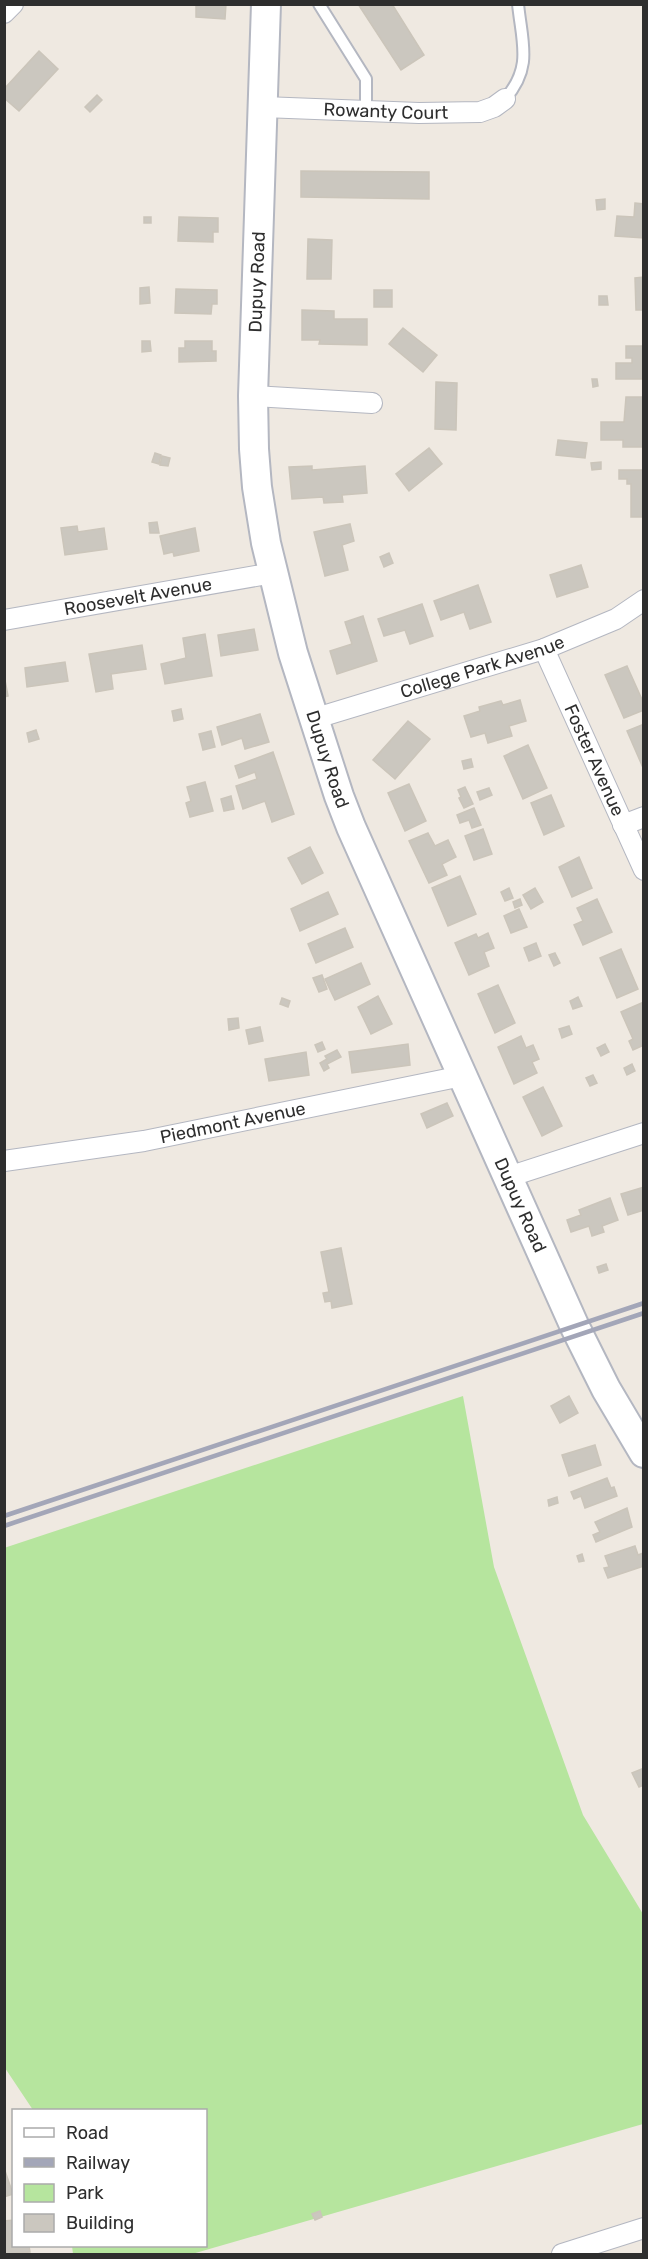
<svg xmlns="http://www.w3.org/2000/svg" width="648" height="2259" viewBox="0 0 648 2259" font-family="Rubik,sans-serif">
	<style>
		.green { fill: #b6e59e }
		.building { fill: #cbc7bf; stroke: #cbc5ba; stroke-width: 1.5 }
		.lines { fill: none; stroke-linecap: round; stroke-linejoin: round }
		.lane-casing { stroke: #b4b7c1; stroke-width: 14 }
		.street-casing { stroke: #b4b7c1; stroke-width: 22 }
		.secondary-casing { stroke: #b4b7c1; stroke-width: 32 }
		.lane { stroke: #fff; stroke-width: 10 }
		.street { stroke: #fff; stroke-width: 20 }
		.secondary { stroke: #fff; stroke-width: 28 }
		.rail { stroke: #a3a6b8; stroke-width: 4.5 }
		.labels { text-anchor: middle; dominant-baseline: central; stroke-width: 4.5; stroke-linejoin: round; paint-order: stroke }
		.street-label { font-size: 18px; fill: #2e2e2e; stroke: #fff }
	</style>
	<rect width="100%" height="100%" fill="#efe9e1"/>
	<polygon class="green" points="463,1396 494,1567 583,1815 643,1914 643,2124 192,2254 73,2254 72,2246 206,2246 206,2110 33,2110 5,2068 4,1548"/>
	<g class="building">
		<polygon points="196,4 226,4 225,19 196,17"/>
		<polygon points="358,4 392,4 424,55 401,70"/>
		<polygon points="39,51 58,69 19,111 4,98 4,89"/>
		<polygon points="97,95 102,100 90,112 85,107"/>
		<polygon points="301,171 429,172 429,199 301,197"/>
		<polygon points="605,199 605,209 597,210 596,200"/>
		<polygon points="635,203 644,204 644,238 615,236 617,216 634,217"/>
		<rect x="144" y="217" width="7" height="6"/>
		<polygon points="179,217 218,218 218,232 213,232 213,242 178,241"/>
		<polygon points="308,239 332,240 331,279 307,279"/>
		<polygon points="644,277 644,310 636,310 635,278"/>
		<polygon points="149,287 150,303 140,304 140,288"/>
		<polygon points="176,289 217,290 217,304 212,304 211,314 175,313"/>
		<rect x="374" y="290" width="18" height="17"/>
		<polygon points="599,296 607,296 608,305 599,305"/>
		<polygon points="302,310 334,311 334,319 367,319 367,345 319,344 320,340 302,340"/>
		<polygon points="403,328 437,355 423,372 389,344"/>
		<polygon points="142,341 150,341 151,351 142,352"/>
		<polygon points="185,341 212,341 212,351 216,351 216,361 179,362 179,348 185,348"/>
		<polygon points="626,346 644,346 644,379 616,379 616,363 632,363 632,358 626,358"/>
		<polygon points="592,379 597,379 598,386 593,387"/>
		<polygon points="436,382 457,383 456,430 435,429"/>
		<polygon points="626,397 644,397 644,447 623,447 623,440 601,440 601,422 624,422"/>
		<polygon points="558,440 587,443 585,458 556,455"/>
		<polygon points="429,448 442,464 409,491 396,474"/>
		<polygon points="155,453 161,455 159,464 152,462"/>
		<polygon points="162,456 170,458 168,466 160,465"/>
		<polygon points="601,462 601,469 592,470 591,463"/>
		<polygon points="312,466 312,470 365,466 367,493 342,495 343,502 324,503 323,497 292,499 289,467"/>
		<polygon points="619,470 644,470 644,517 631,517 631,484 627,484 627,479 619,479"/>
		<polygon points="157,522 159,533 150,533 149,523"/>
		<polygon points="350,524 354,541 342,545 348,570 325,576 314,532"/>
		<polygon points="77,526 78,532 104,528 107,549 65,555 61,528"/>
		<polygon points="195,528 199,551 174,556 173,552 164,554 160,536"/>
		<polygon points="389,553 393,563 384,567 380,557"/>
		<polygon points="581,565 588,587 557,597 550,575"/>
		<polygon points="478,585 491,622 470,629 464,612 441,620 434,601"/>
		<polygon points="422,604 433,636 410,644 405,630 384,636 378,619"/>
		<polygon points="363,616 377,661 337,674 330,651 352,644 345,622"/>
		<polygon points="254,629 258,650 221,656 218,635"/>
		<polygon points="205,634 212,676 165,684 161,664 186,658 183,638"/>
		<polygon points="142,645 146,669 111,674 113,689 96,692 89,654"/>
		<polygon points="65,662 68,681 27,687 25,668"/>
		<polygon points="627,666 644,704 644,710 624,718 605,675"/>
		<polygon points="4,675 8,696 4,697"/>
		<polygon points="520,700 526,721 509,726 512,736 488,743 485,733 471,737 464,716 480,711 479,707 501,701 503,705"/>
		<polygon points="181,709 183,719 174,721 172,711"/>
		<polygon points="260,714 269,742 245,749 242,738 222,745 217,727"/>
		<polygon points="408,721 430,739 395,779 373,760"/>
		<polygon points="644,724 644,770 627,731"/>
		<polygon points="36,730 39,739 29,742 27,733"/>
		<polygon points="211,731 215,747 203,750 199,734"/>
		<polygon points="528,745 547,788 523,799 504,756"/>
		<polygon points="273,752 294,814 272,822 265,801 243,809 236,786 257,779 255,772 239,778 235,766"/>
		<polygon points="471,759 473,767 464,769 462,761"/>
		<polygon points="205,782 213,811 190,817 186,803 191,801 187,787"/>
		<polygon points="409,784 426,821 405,831 388,793"/>
		<polygon points="465,787 473,804 464,808 459,798 461,797 458,790"/>
		<polygon points="489,788 492,795 480,800 477,792"/>
		<polygon points="551,795 564,826 544,835 531,803"/>
		<polygon points="231,796 234,809 224,811 221,799"/>
		<polygon points="474,808 481,825 472,828 469,820 460,823 457,815"/>
		<polygon points="483,829 492,854 474,860 465,836"/>
		<polygon points="428,833 435,846 448,840 456,857 442,864 447,875 429,883 409,841"/>
		<polygon points="310,847 323,873 302,884 288,858"/>
		<polygon points="579,857 592,888 572,897 559,867"/>
		<polygon points="460,876 476,914 448,926 432,888"/>
		<polygon points="509,888 513,898 505,901 501,892"/>
		<polygon points="535,888 543,902 531,909 523,895"/>
		<polygon points="328,892 338,914 300,931 291,909"/>
		<polygon points="520,899 522,905 515,908 513,902"/>
		<polygon points="597,899 612,932 583,945 574,925 583,921 577,908"/>
		<polygon points="519,909 527,927 511,933 504,916"/>
		<polygon points="345,928 353,947 316,963 308,944"/>
		<polygon points="488,933 494,948 484,952 489,966 469,975 455,943 476,934 478,938"/>
		<polygon points="536,943 541,956 529,961 524,948"/>
		<polygon points="621,949 638,989 617,998 600,958"/>
		<polygon points="555,953 560,963 554,966 549,955"/>
		<polygon points="361,963 370,984 335,1000 325,979"/>
		<polygon points="322,975 327,989 319,992 313,978"/>
		<polygon points="498,985 515,1023 495,1033 478,994"/>
		<polygon points="378,996 392,1024 371,1034 358,1007"/>
		<polygon points="578,997 582,1006 573,1009 570,1001"/>
		<polygon points="282,998 290,1001 288,1007 280,1004"/>
		<polygon points="644,1002 644,1045 633,1050 629,1041 633,1039 621,1012"/>
		<polygon points="238,1018 239,1028 229,1030 228,1019"/>
		<polygon points="569,1026 572,1034 562,1038 559,1029"/>
		<polygon points="260,1027 263,1041 249,1044 246,1030"/>
		<polygon points="521,1036 526,1048 533,1045 539,1059 532,1062 537,1073 514,1084 498,1047"/>
		<polygon points="322,1042 325,1049 318,1052 315,1045"/>
		<polygon points="408,1044 410,1065 352,1073 349,1052"/>
		<polygon points="605,1044 609,1052 601,1056 597,1048"/>
		<polygon points="337,1050 341,1057 327,1064 329,1068 324,1071 320,1063 327,1059 325,1056"/>
		<polygon points="306,1052 309,1075 269,1081 265,1059"/>
		<polygon points="632,1064 635,1071 627,1075 624,1068"/>
		<polygon points="593,1075 597,1083 590,1086 586,1078"/>
		<polygon points="543,1087 562,1126 542,1136 523,1097"/>
		<polygon points="447,1103 453,1116 427,1128 421,1114"/>
		<polygon points="644,1187 644,1210 628,1215 621,1194"/>
		<polygon points="610,1198 618,1220 602,1226 604,1232 592,1236 589,1226 571,1232 567,1220 581,1215 579,1210"/>
		<polygon points="341,1248 352,1304 332,1308 331,1301 325,1302 323,1293 329,1292 321,1252"/>
		<polygon points="606,1264 608,1270 599,1273 597,1267"/>
		<polygon points="569,1396 578,1413 560,1423 551,1406"/>
		<polygon points="595,1445 601,1465 569,1476 562,1455"/>
		<polygon points="607,1478 611,1488 614,1487 617,1496 585,1508 581,1496 574,1499 571,1492"/>
		<polygon points="557,1497 558,1503 549,1506 548,1500"/>
		<polygon points="627,1508 632,1527 596,1542 593,1535 600,1532 595,1522"/>
		<polygon points="635,1546 638,1555 643,1553 644,1566 608,1578 604,1568 609,1567 605,1556"/>
		<polygon points="582,1554 584,1561 579,1562 577,1556"/>
		<polygon points="644,1768 644,1785 639,1787 632,1773"/>
		<polygon points="4,2168 13,2194 4,2197"/>
		<polygon points="320,2211 322,2217 315,2220 312,2214"/>
		<polygon points="14,2220 14,2246 29,2246 30,2252 5,2254 4,2221"/>
	</g>
	<g class="lines">
		<g class="lane-casing">
			<g id="lane">
				<polyline points="319,4 366,79 366,111"/>
				<path d="M505,99c28,-32 17,-56 13,-95"/>
			</g>
		</g>
		<g class="street-casing">
			<g id="street">
				<polyline points="4,13 13,4"/>
				<path id="s1" d="M263,107l156,6 61,-1 14,-5 11,-8"/>
				<polyline points="253,396 372,403"/>
				<path id="s2" d="M4,620l269,-47"/>
				<path id="s3" d="M544,649l100,221"/>
				<path id="s4" d="M313,719l231,-70 72,-30 28,-19"/>
				<polyline points="623,825 644,817"/>
				<path id="s5" d="M4,1161l140,-20 318,-65"/>
				<polyline points="508,1177 644,1133"/>
				<polyline points="562,2254 644,2228"/>
			</g>
		</g>
		<g class="secondary-casing">
			<g id="secondary">
				<path id="s6" d="M266,4l-13,392 1,53 3,38 9,56 27,110 46,143 12,31 223,498 32,64 38,64"/>
			</g>
		</g>
		<use href="#lane" class="lane"/>
		<use href="#street" class="street"/>
		<use href="#secondary" class="secondary"/>
		<g class="rail">
			<polyline points="4,1516 644,1303"/>
			<polyline points="4,1526 644,1313"/>
		</g>
	</g>
	<g class="labels">
		<g class="street-label">
			<text stroke="none"><textPath href="#s1" startOffset="123">Rowanty Court</textPath></text>
			<text transform="translate(257 282) rotate(-88)">Dupuy Road</text>
			<text stroke="none"><textPath href="#s2" startOffset="136">Roosevelt Avenue</textPath></text>
			<text stroke="none"><textPath href="#s4" startOffset="177">College Park Avenue</textPath></text>
			<text stroke="none"><textPath href="#s6" startOffset="765">Dupuy Road</textPath></text>
			<text stroke="none"><textPath href="#s3" startOffset="122">Foster Avenue</textPath></text>
			<text stroke="none"><textPath href="#s5" startOffset="232">Piedmont Avenue</textPath></text>
			<text stroke="none"><textPath href="#s6" startOffset="1251">Dupuy Road</textPath></text>
		</g>
	</g>
	<rect width="648" height="2259" fill="none" stroke="#2e2e2e" stroke-width="12"/>
	<rect x="12" y="2109" width="195" height="138" fill="#ffffff" stroke="#ababab" stroke-width="1.5"/>
	<rect x="24" y="2128" width="30" height="9" fill="#ffffff" stroke="#ababab" stroke-width="1.5"/>
	<text x="66" y="2139" font-size="18" fill="#2e2e2e">Road</text>
	<rect x="24" y="2158" width="30" height="9" fill="#a3a6b8" stroke="#ababab" stroke-width="1.5"/>
	<text x="66" y="2169" font-size="18" fill="#2e2e2e">Railway</text>
	<rect x="24" y="2184" width="30" height="18" fill="#b6e59e" stroke="#ababab" stroke-width="1.5"/>
	<text x="66" y="2199" font-size="18" fill="#2e2e2e">Park</text>
	<rect x="24" y="2214" width="30" height="18" fill="#cbc7bf" stroke="#ababab" stroke-width="1.5"/>
	<text x="66" y="2229" font-size="18" fill="#2e2e2e">Building</text>
</svg>
